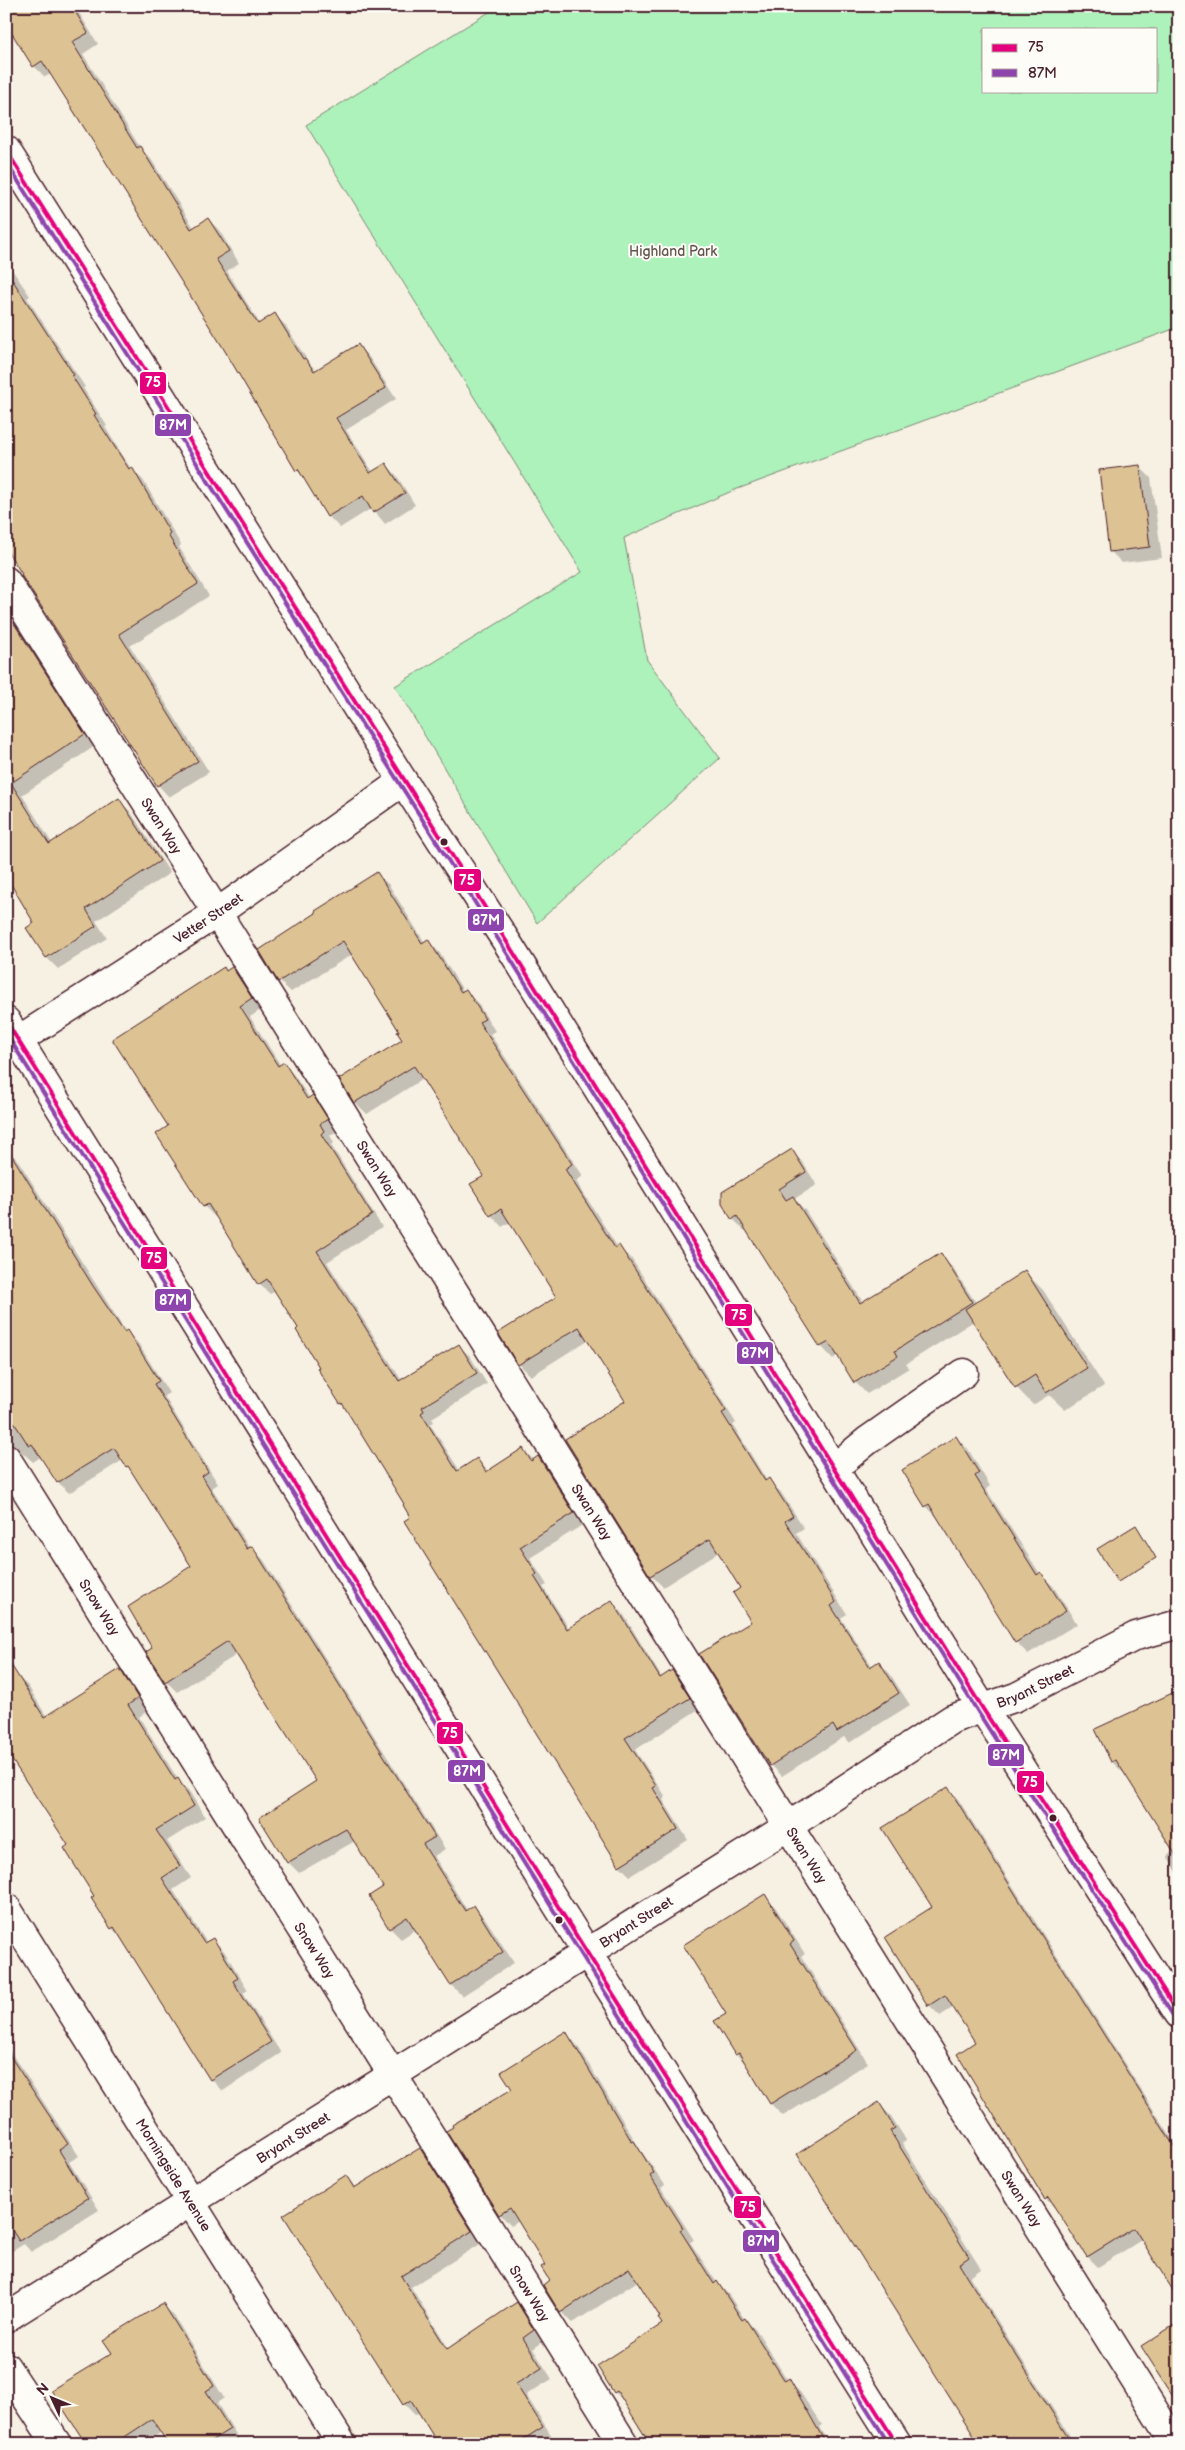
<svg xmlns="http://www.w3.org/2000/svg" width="1185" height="2450" viewBox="0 0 1185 2450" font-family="'Balsamiq Sans',sans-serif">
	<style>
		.green { fill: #adf1bb; stroke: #7c8873; fill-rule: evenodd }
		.shadow { fill: #0003 }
		.building { fill: #ddc393; stroke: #4a1f2b }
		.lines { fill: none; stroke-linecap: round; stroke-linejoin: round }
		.minor-casing { stroke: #4a1f2b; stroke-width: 31 }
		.minor { stroke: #fdfcf7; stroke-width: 28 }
		.bus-1-casing { stroke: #fdfcf7; stroke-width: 8 }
		.bus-2-casing { stroke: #fdfcf7; stroke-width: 8 }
		.bus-1 { stroke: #e5007d; stroke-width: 4 }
		.bus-2 { stroke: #8e44ad; stroke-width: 4 }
		.bus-dot { fill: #4a1f2b; stroke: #fdfcf7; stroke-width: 2 }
		.labels { text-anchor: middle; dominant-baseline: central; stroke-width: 4; stroke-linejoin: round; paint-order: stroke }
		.park-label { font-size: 14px; fill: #63544f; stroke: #fdfcf7 }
		.street-label { font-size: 14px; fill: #4a1f2b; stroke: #fdfcf7 }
		.line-badge { stroke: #fdfcf7; stroke-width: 2 }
		.badge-label { font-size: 14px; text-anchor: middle; font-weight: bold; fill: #fff }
	</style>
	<rect width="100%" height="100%" fill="#f7f1e3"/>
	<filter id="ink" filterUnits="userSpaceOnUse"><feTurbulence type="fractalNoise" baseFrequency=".02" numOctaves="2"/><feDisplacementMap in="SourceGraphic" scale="10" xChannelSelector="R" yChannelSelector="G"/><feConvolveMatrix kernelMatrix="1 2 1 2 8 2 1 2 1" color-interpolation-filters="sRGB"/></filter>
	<g filter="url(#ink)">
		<path class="green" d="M499,6h680v321l-447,164 -108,47 23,122 73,98 -183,165 -142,-237 187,-114 -276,-447zM984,29h172v62h-172z"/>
		<g class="shadow">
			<polygon points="6,6 76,8 98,44 83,54 141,149 151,159 194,228 208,219 219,230 239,263 227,271 260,324 275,315 286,326 309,363 317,371 358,346 369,357 396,399 346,430 373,472 386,464 397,476 415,505 385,524 372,508 340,528 328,516 305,479 297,470 223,346 51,74 45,77 34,66"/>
			<polygon points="6,261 30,296 27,298 85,387 83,388 107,426 105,427 131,469 143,480 181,545 179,547 209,596 130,646 209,772 169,797 158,785 24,575 6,539"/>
			<polygon points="1139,466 1151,478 1162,558 1122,563 1110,551"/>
			<polygon points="6,606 95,746 22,795 52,843 118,800 130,811 170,873 96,921 107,938 58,969 46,957 36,923 6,874"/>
			<polygon points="377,874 389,885 425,943 428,941 439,952 464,992 465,991 477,1002 495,1031 490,1034 583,1176 576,1181 618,1248 631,1258 706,1375 736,1423 733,1425 767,1481 780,1491 804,1528 796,1533 847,1614 841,1618 872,1666 879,1662 890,1674 910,1705 849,1743 844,1737 782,1776 771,1765 753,1622 742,1589 719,1552 663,1587 651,1575 567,1440 627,1401 588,1340 531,1376 519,1364 500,1333 558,1297 510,1222 502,1227 491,1215 486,1176 424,1078 367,1114 355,1102 404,1040 401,1031 353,954 291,992 279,981"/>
			<polygon points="232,969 243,979 262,1009 250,1017 281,1066 284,1064 294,1075 310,1099 313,1097 323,1108 338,1131 330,1135 334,1143 331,1145 382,1227 327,1262 402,1381 459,1346 470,1356 487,1384 432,1418 434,1422 430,1424 460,1471 477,1459 489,1472 523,1450 534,1460 538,1458 549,1469 584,1524 530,1558 547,1585 543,1587 569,1628 611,1602 622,1612 662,1678 672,1672 683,1682 699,1709 635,1750 666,1797 663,1800 688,1840 630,1876 620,1866 405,1521 412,1517 406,1504 347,1409 341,1403 300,1329 276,1291 270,1294 259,1284 217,1215 215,1217 204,1206 170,1126"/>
			<polygon points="8,1150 19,1162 126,1332 138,1343 169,1393 164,1396 218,1484 212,1488 250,1549 252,1548 263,1559 445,1849 434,1856 467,1910 474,1906 485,1918 514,1963 462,1996 451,1985 416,1929 401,1939 390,1928 385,1888 355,1841 299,1873 288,1862 318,1781 238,1654 177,1692 166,1681 154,1648 192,1567 134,1474 123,1460 69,1493 58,1482 42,1456 33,1462 25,1455 17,1453 6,1459 6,1417 10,1414"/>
			<polygon points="791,1150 803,1163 817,1185 794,1199 805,1210 863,1302 940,1255 952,1267 976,1303 1025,1272 1043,1290 1104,1386 1065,1410 1049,1395 1033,1405 1016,1387 974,1321 906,1364 909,1368 867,1394 855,1382 838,1355 833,1359 821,1346 747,1229 745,1231 733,1219"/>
			<polygon points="955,1437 968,1449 990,1486 986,1489 1040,1574 1053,1586 1077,1624 1028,1654 1016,1642 938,1518 926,1506"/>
			<polygon points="6,1631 11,1639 6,1642"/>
			<polygon points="120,1670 131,1682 149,1710 139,1717 179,1781 189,1791 205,1817 167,1841 191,1878 173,1890 207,1943 212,1939 224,1951 248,1990 243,1993 281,2053 223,2091 211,2079 122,1939 112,1928 69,1846 16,1675 28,1686 47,1717"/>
			<polygon points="1096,1730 1179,1732 1179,1875 1167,1856 1174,1851 1129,1778 1112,1762"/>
			<polygon points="948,1789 958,1799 1179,2150 1179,2297 1143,2239 1098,2267 1087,2256 1057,2210 1046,2199 958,2054 976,2043 954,2007 940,2016 929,2005 933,1907"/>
			<polygon points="764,1896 776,1908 805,1954 801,1956 868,2063 783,2116 771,2104 749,2067 736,2054 716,2022 728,2014"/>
			<polygon points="566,2033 577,2045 640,2149 665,2185 661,2188 694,2240 690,2242 717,2283 729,2295 745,2320 757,2331 788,2381 800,2392 822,2425 819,2427 829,2444 652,2444 627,2404 615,2392 664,2325 662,2318 638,2281 573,2323 561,2312 547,2265 519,2221 511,2226 500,2214 513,2089"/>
			<polygon points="6,2045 79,2156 69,2162 99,2210 31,2252 24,2244 6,2255"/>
			<polygon points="879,2104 891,2116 906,2140 902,2143 981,2269 970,2277 1075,2444 981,2444"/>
			<polygon points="420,2149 431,2160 482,2243 411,2287 449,2349 516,2304 527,2315 544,2341 533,2349 552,2379 526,2395 553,2438 544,2444 439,2444 420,2412 415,2415 404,2404 346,2177 357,2188"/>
			<polygon points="163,2305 174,2316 224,2398 217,2403 240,2441 238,2444 169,2444 162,2432 143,2444 87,2444 114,2354"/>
		</g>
		<g class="building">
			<polygon points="6,6 72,6 88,33 72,42 137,148 140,146 191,229 208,218 229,251 216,259 258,324 275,313 303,359 305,358 314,371 358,344 386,388 336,418 370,473 386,463 405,493 373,513 363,496 327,517 298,469 296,471 222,346 42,61 33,67 6,24"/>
			<polygon points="6,270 74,375 72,376 96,414 94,415 129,469 132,467 170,533 168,535 198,584 119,634 198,761 157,786 21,575 22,574 6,549"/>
			<polygon points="1140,465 1150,547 1109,552 1099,470"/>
			<polygon points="6,611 85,734 11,783 49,844 119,798 160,861 86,909 96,926 46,958 26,928 34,923 6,876"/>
			<polygon points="377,872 422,943 428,939 461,992 466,989 485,1019 479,1022 572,1164 565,1169 615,1248 619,1245 695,1362 726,1411 722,1413 765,1481 769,1478 793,1516 785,1521 836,1602 831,1606 870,1667 879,1661 899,1693 837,1732 833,1725 770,1766 699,1654 751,1622 733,1593 740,1588 710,1539 650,1576 565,1439 625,1401 579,1327 518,1365 498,1333 556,1297 501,1209 490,1216 470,1184 484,1176 414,1066 354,1103 339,1079 402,1040 397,1032 399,1031 343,941 278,982 259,950 316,913 315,911"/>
			<polygon points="224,967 226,971 232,967 252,998 240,1006 278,1066 284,1062 307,1099 313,1095 328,1119 320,1124 324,1131 321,1134 372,1215 317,1251 399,1381 459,1344 477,1373 422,1407 424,1411 421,1413 457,1471 477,1458 486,1472 523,1448 531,1461 538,1456 574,1513 520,1547 537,1574 534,1576 567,1629 612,1600 660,1678 672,1670 690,1698 625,1738 656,1786 653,1788 678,1829 619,1866 404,1521 410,1517 403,1505 404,1504 342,1403 340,1404 317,1368 319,1367 296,1330 298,1328 267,1279 258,1285 208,1204 203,1207 156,1134 168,1126 112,1039"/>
			<polygon points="6,1146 93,1286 124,1332 127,1330 159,1381 154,1384 208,1472 202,1476 247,1549 252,1546 435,1837 423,1844 465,1911 474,1905 503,1952 450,1985 407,1917 389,1929 369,1896 383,1887 346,1829 287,1863 259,1818 316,1781 228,1641 165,1682 146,1652 152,1648 128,1607 191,1566 128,1466 126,1467 114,1448 57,1483 32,1444 29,1446 6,1410"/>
			<polygon points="792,1149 806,1172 779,1189 786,1200 793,1196 860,1303 941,1253 972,1302 895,1351 898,1356 854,1383 829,1342 820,1347 737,1216 732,1220 722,1204 722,1192"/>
			<polygon points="1025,1270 1087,1368 1046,1393 1035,1375 1015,1388 965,1309"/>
			<polygon points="956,1436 979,1473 975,1476 1037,1575 1041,1572 1066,1611 1015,1643 929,1504 925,1507 902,1470"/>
			<polygon points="1136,1525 1156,1558 1118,1582 1097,1549"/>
			<polygon points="6,1657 44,1717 120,1669 138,1698 128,1705 175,1780 178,1778 194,1806 156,1830 180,1866 162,1878 204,1943 213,1938 238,1978 233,1981 271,2042 210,2080 114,1927 111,1929 91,1898 94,1896 64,1848 68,1845 6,1751"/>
			<polygon points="1179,1690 1179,1860 1116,1760 1111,1762 1095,1729"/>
			<polygon points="948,1787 1179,2154 1179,2300 1134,2228 1087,2257 1048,2197 1045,2200 957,2054 975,2042 945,1995 928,2006 885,1937 932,1907 882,1828"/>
			<polygon points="765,1894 794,1941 790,1944 857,2050 770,2104 739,2053 735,2055 714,2021 726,2014 683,1945"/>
			<polygon points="566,2031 632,2142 634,2141 654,2173 650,2176 683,2228 680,2230 714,2284 717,2281 742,2320 745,2318 785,2381 789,2378 826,2444 650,2444 617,2391 614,2393 597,2366 662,2324 658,2318 660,2317 629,2268 560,2313 543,2285 549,2280 541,2267 545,2265 510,2208 499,2215 446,2131 453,2127 452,2125 512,2089 501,2072"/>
			<polygon points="6,2050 68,2144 59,2150 88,2198 19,2241 6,2221"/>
			<polygon points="879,2102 895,2128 890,2131 969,2257 959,2264 1072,2444 979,2444 797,2154"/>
			<polygon points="420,2148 472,2231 401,2276 447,2349 517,2302 534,2330 523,2338 542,2368 516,2384 543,2427 516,2444 438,2444 411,2400 403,2405 283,2215 346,2175 354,2188"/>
			<polygon points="163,2303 214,2386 206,2391 230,2429 206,2444 168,2444 152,2419 114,2444 86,2444 51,2390 112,2353 103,2340"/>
			<polygon points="1179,2322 1179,2405 1141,2346"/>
		</g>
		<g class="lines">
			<g class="minor-casing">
				<g id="minor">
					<polyline points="6,150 403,781 510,947 983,1709 1179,2014"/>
					<path id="s1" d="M6,581l211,332 958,1531"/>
					<polyline points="6,1021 559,1908 897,2444"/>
					<path id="s2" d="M6,1048l211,-135 186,-132"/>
					<path id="s3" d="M6,1458l618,986"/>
					<polyline points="834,1468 867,1441 964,1373"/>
					<path id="s4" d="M6,1907l336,537"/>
					<path id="s5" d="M6,2318l781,-491 165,-108 64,-22 120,-61 43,-12"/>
					<polyline points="6,2367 57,2444"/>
				</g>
			</g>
			<use href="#minor" class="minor"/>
			<g class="bus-1-casing">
				<g id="bus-1">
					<polyline points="6,150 510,947 983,1709 1179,2014"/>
					<polyline points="6,1021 559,1908 897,2444"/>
				</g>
			</g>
			<g class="bus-2-casing">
				<g id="bus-2">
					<polyline points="6,162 505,950 978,1712 1174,2017"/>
					<polyline points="6,1033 554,1911 889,2444"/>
				</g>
			</g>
			<use href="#bus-1" class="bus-1"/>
			<use href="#bus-2" class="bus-2"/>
		</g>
	</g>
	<g class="bus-dot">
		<circle cx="444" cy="842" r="4.5"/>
		<circle cx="1053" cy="1818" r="4.5"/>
		<circle cx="559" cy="1920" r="4.5"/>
	</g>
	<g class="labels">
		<g class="park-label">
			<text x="673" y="251">Highland Park</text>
		</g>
		<g class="street-label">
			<text stroke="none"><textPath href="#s1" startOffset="290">Swan Way</textPath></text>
			<text stroke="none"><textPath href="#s2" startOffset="240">Vetter Street</textPath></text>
			<text stroke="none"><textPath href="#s1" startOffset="695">Swan Way</textPath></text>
			<text stroke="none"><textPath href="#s1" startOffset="1100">Swan Way</textPath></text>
			<text stroke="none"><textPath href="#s3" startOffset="176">Snow Way</textPath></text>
			<text stroke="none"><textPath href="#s5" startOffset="1209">Bryant Street</textPath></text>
			<text stroke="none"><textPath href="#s1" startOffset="1505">Swan Way</textPath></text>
			<text stroke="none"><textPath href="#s5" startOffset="744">Bryant Street</textPath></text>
			<text stroke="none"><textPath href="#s3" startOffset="581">Snow Way</textPath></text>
			<text stroke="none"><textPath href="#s5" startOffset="339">Bryant Street</textPath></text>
			<text stroke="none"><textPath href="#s4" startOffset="316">Morningside Avenue</textPath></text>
			<text stroke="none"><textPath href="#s1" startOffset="1910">Swan Way</textPath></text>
			<text stroke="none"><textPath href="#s3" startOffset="986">Snow Way</textPath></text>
		</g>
	</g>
	<g class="line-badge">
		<rect x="139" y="371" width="28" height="24" rx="5" fill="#e5007d"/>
		<rect x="154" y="413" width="38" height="24" rx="5" fill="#8e44ad"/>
		<rect x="453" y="868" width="29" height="24" rx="5" fill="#e5007d"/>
		<rect x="467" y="908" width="38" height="24" rx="5" fill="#8e44ad"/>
		<rect x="140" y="1246" width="28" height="24" rx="5" fill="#e5007d"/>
		<rect x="154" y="1288" width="38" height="24" rx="5" fill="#8e44ad"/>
		<rect x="724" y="1303" width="29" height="24" rx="5" fill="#e5007d"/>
		<rect x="736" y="1341" width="38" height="24" rx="5" fill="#8e44ad"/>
		<rect x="436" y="1721" width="28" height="24" rx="5" fill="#e5007d"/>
		<rect x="987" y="1743" width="38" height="24" rx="5" fill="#8e44ad"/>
		<rect x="447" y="1759" width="39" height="24" rx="5" fill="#8e44ad"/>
		<rect x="1016" y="1770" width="29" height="24" rx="5" fill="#e5007d"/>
		<rect x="733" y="2195" width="29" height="24" rx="5" fill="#e5007d"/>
		<rect x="742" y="2229" width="38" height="24" rx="5" fill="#8e44ad"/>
	</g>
	<g class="badge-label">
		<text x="153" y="387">75</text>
		<text x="173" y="430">87M</text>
		<text x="467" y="885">75</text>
		<text x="486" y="925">87M</text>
		<text x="154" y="1263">75</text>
		<text x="173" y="1305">87M</text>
		<text x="739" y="1320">75</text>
		<text x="755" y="1358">87M</text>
		<text x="450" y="1738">75</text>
		<text x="1006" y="1760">87M</text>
		<text x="467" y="1776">87M</text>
		<text x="1030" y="1787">75</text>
		<text x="748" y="2212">75</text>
		<text x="761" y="2246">87M</text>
	</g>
	<rect width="1185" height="2450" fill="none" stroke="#fdfcf7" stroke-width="25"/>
	<rect x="12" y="12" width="1160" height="2425" fill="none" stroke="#4a1f2b" stroke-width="2" filter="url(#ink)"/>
	<rect x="982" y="28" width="175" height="65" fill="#fdfcf7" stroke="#b5a4a5"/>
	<rect x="992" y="44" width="25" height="8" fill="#e5007d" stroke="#b5a4a5"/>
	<text x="1028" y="52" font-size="15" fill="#4a1f2b">75</text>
	<rect x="992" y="69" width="25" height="8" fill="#8e44ad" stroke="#b5a4a5"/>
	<text x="1028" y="78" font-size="15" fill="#4a1f2b">87M</text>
	<g transform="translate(52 2398) rotate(314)" stroke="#fdfcf7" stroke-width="4" paint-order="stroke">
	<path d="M0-4L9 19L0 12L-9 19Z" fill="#4a1f2b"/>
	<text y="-8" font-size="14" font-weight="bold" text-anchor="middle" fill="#4a1f2b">N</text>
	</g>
</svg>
